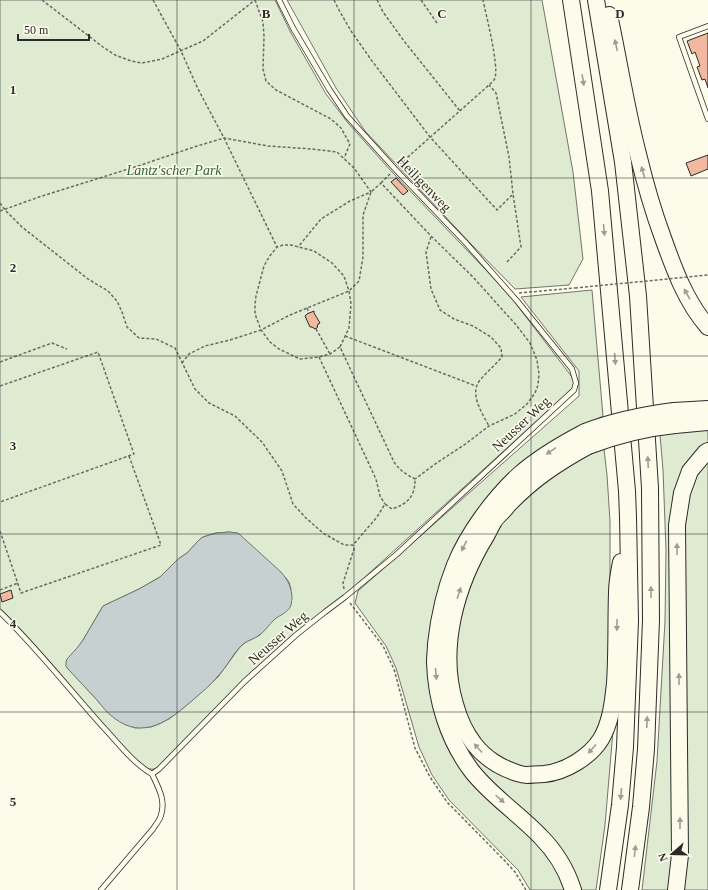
<svg xmlns="http://www.w3.org/2000/svg" width="708" height="890" viewBox="0 0 708 890" font-family="Georgia,serif">
	<style>
		.green { fill: #deebd1; stroke: #74746e; fill-rule: evenodd }
		.water { fill: #c7d0d0; stroke: #74746e }
		.building { fill: #f2b8a0; stroke: #2b2b2b }
		.lines { fill: none; stroke-linecap: round; stroke-linejoin: round }
		.service-casing { stroke: #2b2b2b; stroke-width: 6 }
		.motorway-casing { stroke: #2b2b2b; stroke-width: 18 }
		.path { stroke: #6a6964; stroke-width: 1.5; stroke-dasharray: 3 2; stroke-linecap: butt }
		.service { stroke: #fdfbea; stroke-width: 4.5 }
		.motorway { stroke: #fdfbea; stroke-width: 16 }
		.motorway-bridge-casing { stroke: #2b2b2b; stroke-width: 18; stroke-linecap: butt }
		.path-bridge { stroke: #6a6964; stroke-width: 1.5; stroke-dasharray: 3 2; stroke-linecap: butt }
		.motorway-bridge { stroke: #fdfbea; stroke-width: 16 }
		.oneway { fill: #9e9d94 }
		.grid { fill: none; stroke: #2b2b2b; stroke-width: 1; stroke-opacity: 0.55 }
		.labels { text-anchor: middle; dominant-baseline: central; stroke-width: 3; stroke-linejoin: round; paint-order: stroke }
		.park-label { font-size: 14px; font-style: italic; fill: #34623c; stroke: #fdfbea }
		.street-label { font-size: 14px; fill: #2b2b2b; stroke: #fdfbea }
		.grid-label { font-size: 13px; text-anchor: middle; font-weight: bold; fill: #2b2b2b; stroke: #fdfbea; stroke-width: 3; stroke-linejoin: round; paint-order: stroke }
	</style>
	<rect width="100%" height="100%" fill="#fdfbea"/>
	<g class="green">
		<path d="M0,0h275l16,33 35,61 22,29 44,49 115,120 65,85 3,7 -3,5 -218,198 -58,47 -138,134c-6,2 -10,1 -15,-1l-24,-24 -119,-133zM230,532l56,46 3,4 2,7 -14,28 -7,6 -10,12 -14,7 -6,5 -22,30 -31,28 -18,14 -10,5 -8,3 -16,1 -12,-5 -16,-12 -41,-45 17,-26 20,-34 36,-17 21,-12 18,-18 9,-6 13,-14 3,-2 13,-4z"/>
		<polygon points="287,0 542,0 573,172 583,259 569,285 515,289 471,244 365,131 336,88"/>
		<polygon points="592,290 603,416 563,436 466,528 448,743 545,851 567,890 530,890 518,870 449,800 432,775 419,747 396,668 386,646 355,603 358,591 579,396 579,371 521,297"/>
		<polygon points="708,428 708,890 642,890 657,761 665,621 666,550 663,470 660,435"/>
		<polygon points="604,449 607,475 610,521 610,635 608,692 598,729 590,742 566,761 549,767 535,768 520,767 504,761 480,742 462,708 455,666 459,618 475,569 501,523 544,479 587,455"/>
		<polygon points="456,728 469,749 541,781 613,731 605,825 596,890 579,890 490,783 469,756"/>
	</g>
	<path class="water" d="M230,532l8,1 43,39c7,8 11,16 11,27 -1,2 0,4 -1,6 -2,7 -11,10 -16,14 -6,5 -10,13 -17,17 -6,4 -13,5 -18,11 -8,8 -13,20 -22,29 -7,9 -16,16 -24,23 -24,21 -50,42 -80,19 -7,-5 -12,-12 -17,-18 -10,-10 -19,-21 -29,-31l-2,-3v-4l1,-3 10,-11 6,-8 20,-34 36,-17 21,-12 18,-18 9,-6 13,-14 3,-2 13,-4z"/>
	<g class="building">
		<polygon points="708,33 708,88 705,79 702,80 697,67 700,66 695,52 692,54 687,41"/>
		<polygon points="708,155 708,169 691,176 686,163"/>
		<polygon points="396,178 408,191 403,195 391,182"/>
		<polygon points="314,311 314,313 320,323 318,324 317,328 315,329 312,327 310,327 305,316 307,314"/>
		<polygon points="11,590 13,598 2,602 0,594"/>
	</g>
	<g class="lines">
		<g class="service-casing">
			<g id="service">
				<polyline points="708,26 679,37 708,119"/>
				<path d="M0,612c37,36 69,77 104,116 15,16 29,35 48,46l7,-5 85,-87 52,-47 29,-23 20,-15 52,-43 177,-164 2,-7 -4,-14 -54,-67 -53,-60 -70,-73 -48,-53 -18,-27 -36,-61 -14,-28"/>
				<path d="M101,890l52,-61c3,-5 7,-9 8,-14 5,-15 -3,-28 -9,-41"/>
			</g>
		</g>
		<g class="motorway-casing">
			<g id="motorway">
				<polyline points="571,0 600,191 627,491 628,517 630,621 625,747 620,805 608,890"/>
				<polyline points="596,0 623,162 638,296 650,488 651,620 646,749 641,807 630,890"/>
				<path d="M609,15c10,46 17,93 29,139 7,29 15,57 25,84 11,31 23,64 45,89"/>
				<polyline points="674,411 708,409"/>
				<polyline points="675,425 708,422"/>
				<path d="M588,446c-31,17 -55,33 -80,59 -4,6 -10,10 -14,16 -3,5 -5,10 -8,15 -30,49 -48,112 -31,168 4,15 10,28 19,40 12,15 25,23 43,29 3,1 6,2 10,2 5,0 11,-1 17,-1 21,-2 46,-17 57,-35 10,-17 12,-37 14,-56 2,-30 1,-60 2,-90 0,-10 2,-21 4,-31"/>
				<path d="M573,890c-6,-19 -18,-39 -33,-54 -22,-23 -50,-41 -69,-66 -23,-31 -35,-70 -36,-108 0,-6 1,-12 1,-18 3,-27 9,-54 19,-79 13,-32 39,-67 64,-90 20,-18 43,-31 66,-43"/>
				<polyline points="676,890 680,855 677,525 682,493 690,471 705,453 708,451"/>
			</g>
		</g>
		<g class="path">
			<polyline points="42,0 103,47 115,55 131,61 142,63 162,59 203,41 255,0"/>
			<polyline points="153,0 181,51 198,89 224,138 277,247"/>
			<polyline points="255,0 263,22 264,36 263,69 266,81 276,90 331,119 341,128 350,144 344,158"/>
			<polyline points="334,0 339,10 351,31 372,61 430,137 497,210 513,194 509,157 496,93 489,85"/>
			<polyline points="377,0 383,12 404,41 460,111"/>
			<polyline points="421,0 437,23"/>
			<path d="M400,164l89,-79c2,-2 5,-4 6,-7 4,-13 -9,-63 -12,-78"/>
			<polyline points="381,183 390,174"/>
			<path d="M0,203l5,7 17,17 66,52 20,12 9,10 5,11 5,15 12,11 17,1 19,9 20,41 14,14 26,13 27,26 20,29 11,33 13,14 17,15 21,12h9l24,-28 8,-13 7,5c15,-5 23,-12 23,-29"/>
			<polyline points="0,211 39,197 138,166 194,147 224,138 268,146 312,149 337,152 354,168 371,192 350,201 321,219 298,247"/>
			<path d="M431,237l-5,15 5,37 9,21 14,9 19,7 18,11 10,11 1,9c-7,8 -15,15 -22,23 -11,14 2,33 9,46"/>
			<polyline points="507,262 521,247 513,194"/>
			<polyline points="519,293 575,288"/>
			<polyline points="307,308 309,313"/>
			<polyline points="316,329 330,354"/>
			<polyline points="345,336 476,386"/>
			<path d="M340,347l-10,7 -11,3 -19,2 -21,-10 -9,-7 -9,-12 -6,-16v-9l1,-9 8,-30 5,-9 8,-10 6,-2h8l23,6 18,12 12,13 5,15 2,13 -2,24 -9,19 54,115c6,9 12,12 21,17"/>
			<polyline points="319,357 376,479 380,496 385,504"/>
			<polyline points="0,362 52,343 67,349"/>
			<polyline points="182,363 189,354 205,346 230,340 261,330 290,315 349,291 359,281 363,257 363,215 371,192 381,183 431,236 473,277 517,326 530,343 537,360 539,374 538,385 535,393 527,404 515,414 489,426 464,445 438,462 415,479"/>
			<polyline points="0,386 98,352 134,454 0,502"/>
			<polyline points="0,531 21,593 161,545 129,456"/>
			<polyline points="344,589 343,583 354,549 353,545"/>
			<polyline points="0,590 18,583"/>
			<polyline points="350,603 383,646 394,669 415,748 430,777 447,802 505,861 515,872 526,890"/>
		</g>
		<use href="#service" class="service"/>
		<use href="#motorway" class="motorway"/>
		<g class="motorway-bridge-casing">
			<g id="motorway-bridge">
				<path d="M585,432c29,-11 58,-17 89,-21"/>
				<path d="M588,446c29,-11 57,-18 87,-21"/>
			</g>
		</g>
		<polyline class="path-bridge" points="575,288 708,275"/>
		<use href="#motorway-bridge" class="motorway-bridge"/>
	</g>
	<defs><path id="oneway-solid" d="M-6-.8H1V-3.2L6.5 0L1 3.2V.8H-6Z"/></defs>
	<g class="oneway">
		<use href="#oneway-solid" transform="translate(616 45) rotate(-102)"/>
		<use href="#oneway-solid" transform="translate(583 80) rotate(81)"/>
		<use href="#oneway-solid" transform="translate(643 172) rotate(-106)"/>
		<use href="#oneway-solid" transform="translate(604 230) rotate(85)"/>
		<use href="#oneway-solid" transform="translate(687 294) rotate(-119)"/>
		<use href="#oneway-solid" transform="translate(615 359) rotate(85)"/>
		<use href="#oneway-solid" transform="translate(551 451) rotate(146)"/>
		<use href="#oneway-solid" transform="translate(648 462) rotate(-93)"/>
		<use href="#oneway-solid" transform="translate(464 546) rotate(116)"/>
		<use href="#oneway-solid" transform="translate(677 549) rotate(-90)"/>
		<use href="#oneway-solid" transform="translate(651 592) rotate(-91)"/>
		<use href="#oneway-solid" transform="translate(459 593) rotate(-72)"/>
		<use href="#oneway-solid" transform="translate(617 625) rotate(91)"/>
		<use href="#oneway-solid" transform="translate(436 674) rotate(85)"/>
		<use href="#oneway-solid" transform="translate(679 679) rotate(-91)"/>
		<use href="#oneway-solid" transform="translate(647 722) rotate(-88)"/>
		<use href="#oneway-solid" transform="translate(478 748) rotate(-132)"/>
		<use href="#oneway-solid" transform="translate(592 749) rotate(132)"/>
		<use href="#oneway-solid" transform="translate(621 794) rotate(95)"/>
		<use href="#oneway-solid" transform="translate(500 799) rotate(42)"/>
		<use href="#oneway-solid" transform="translate(680 823) rotate(-90)"/>
		<use href="#oneway-solid" transform="translate(635 851) rotate(-83)"/>
	</g>
	<path class="grid" d="M177,0v890M354,0v890M531,0v890M0,178h708M0,356h708M0,534h708M0,712h708"/>
	<g class="labels">
		<g class="park-label">
			<text x="174" y="170">Lantz'scher Park</text>
		</g>
		<g class="street-label">
			<text transform="translate(424 184) rotate(46)">Heiligenweg</text>
			<text transform="translate(521 424) rotate(-43)">Neusser Weg</text>
			<text transform="translate(278 638) rotate(-41)">Neusser Weg</text>
		</g>
	</g>
	<g class="grid-label">
		<text x="266" y="18">B</text>
		<text x="442" y="18">C</text>
		<text x="620" y="18">D</text>
		<text x="13" y="94">1</text>
		<text x="13" y="272">2</text>
		<text x="13" y="450">3</text>
		<text x="13" y="628">4</text>
		<text x="13" y="806">5</text>
	</g>
	<g transform="translate(672 854) rotate(250)" stroke="#fdfbea" stroke-width="3" paint-order="stroke">
	<path d="M0-3L7 15L0 10L-7 15Z" fill="#2b2b2b"/>
	<text y="-6" font-size="11" font-weight="bold" text-anchor="middle" fill="#2b2b2b">N</text>
	</g>
	<path d="M18 34v6h71v-6" fill="none" stroke="#2b2b2b" stroke-width="2"/>
	<text x="24" y="34" font-size="12" fill="#2b2b2b" stroke="#fdfbea" stroke-width="3" paint-order="stroke">50 m</text>
</svg>
